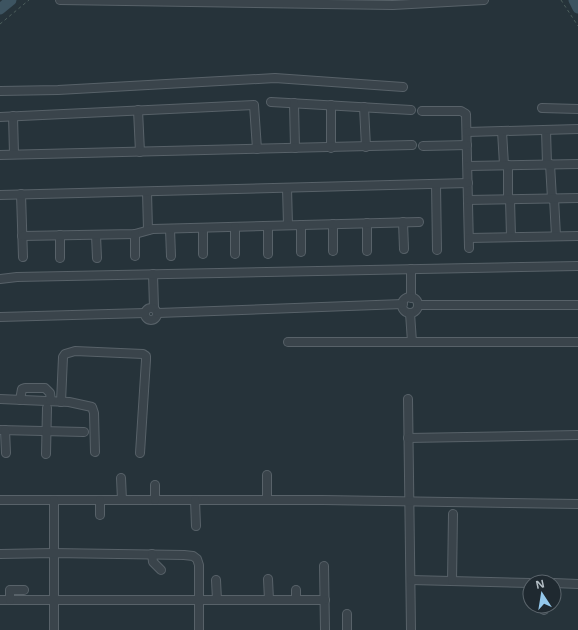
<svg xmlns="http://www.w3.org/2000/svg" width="578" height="630" viewBox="0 0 578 630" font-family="'Noto Sans',sans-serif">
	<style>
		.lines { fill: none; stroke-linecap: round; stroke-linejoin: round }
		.river { stroke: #3d5461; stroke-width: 11 }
		.minor-casing { stroke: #586269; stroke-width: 10 }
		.path { stroke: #4d5f5d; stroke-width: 1; stroke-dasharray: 3 3; stroke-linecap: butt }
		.minor { stroke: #3a444b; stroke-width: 8 }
	</style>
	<rect width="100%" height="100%" fill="#26333a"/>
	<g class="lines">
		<g class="river">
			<polyline points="574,0 578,8"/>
			<polyline points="0,9 11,0"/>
		</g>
		<g class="minor-casing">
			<g id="minor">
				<polyline points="60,0 393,5 484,0"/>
				<polyline points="0,91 58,90 275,78 403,87"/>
				<polyline points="271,102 411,110"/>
				<polyline points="294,103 295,148"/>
				<polyline points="331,105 331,148"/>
				<polyline points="364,107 366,147"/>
				<polyline points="542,108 578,109"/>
				<polyline points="138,110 140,152"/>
				<polyline points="422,111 461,111 466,114 469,248"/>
				<polyline points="13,116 14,154"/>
				<polyline points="0,117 254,105 257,149"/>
				<polyline points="546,130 547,164"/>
				<polyline points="502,131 504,165"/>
				<polyline points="467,132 578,129"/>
				<polyline points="423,146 467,145"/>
				<polyline points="0,155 412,145"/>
				<polyline points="550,164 552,199"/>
				<polyline points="508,165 508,199"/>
				<polyline points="468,166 578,164"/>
				<polyline points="436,184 437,250"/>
				<polyline points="287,188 288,225"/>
				<polyline points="147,192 148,230"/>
				<polyline points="21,194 23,257"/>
				<polyline points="0,195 468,183"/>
				<polyline points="554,198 556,236"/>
				<polyline points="510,199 511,237"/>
				<polyline points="468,200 578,198"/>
				<polyline points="403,222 404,249"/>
				<polyline points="367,223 367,251"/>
				<polyline points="333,224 333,251"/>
				<polyline points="301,225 301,252"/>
				<polyline points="268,226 268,254"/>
				<polyline points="203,228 203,254"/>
				<polyline points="170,229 171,256"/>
				<polyline points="60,235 60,258"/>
				<polyline points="96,235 97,258"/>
				<polyline points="22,236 135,234 153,229 419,222"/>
				<polyline points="469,238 578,236"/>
				<polyline points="235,254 235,227"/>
				<polyline points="135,256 135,234"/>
				<polyline points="411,269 411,298"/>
				<polyline points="153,274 154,308"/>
				<polyline points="0,279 17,277 578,266"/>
				<circle cx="410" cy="305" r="8"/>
				<polyline points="418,305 578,305"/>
				<circle cx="151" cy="314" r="6"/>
				<polyline points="158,313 403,304"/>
				<polyline points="410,313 412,342"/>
				<polyline points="0,317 145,313"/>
				<polyline points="288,342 578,342"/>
				<polyline points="0,399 69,402 92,407 94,413 95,452"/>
				<polyline points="408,399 411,630"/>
				<polyline points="20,400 22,389 25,388 45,388 50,393 51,401"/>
				<polyline points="61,402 63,357 65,354 75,351 143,354 146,356 146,360 140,453"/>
				<polyline points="0,430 84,432"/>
				<polyline points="5,430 6,453"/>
				<polyline points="408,438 578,435"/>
				<polyline points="46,454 47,408"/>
				<polyline points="267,475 267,500"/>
				<polyline points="121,478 122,500"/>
				<polyline points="0,500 323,500 578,504"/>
				<polyline points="54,500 54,630"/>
				<polyline points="155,500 155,485"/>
				<polyline points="195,500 196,526"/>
				<polyline points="100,515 100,500"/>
				<polyline points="0,554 53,553 184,555 193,556 197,559 199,565 199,630"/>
				<polyline points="152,554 153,562 161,570"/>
				<polyline points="324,566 325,630"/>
				<polyline points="268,579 269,600"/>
				<polyline points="216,580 217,600"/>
				<polyline points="411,580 530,583"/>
				<polyline points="452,581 453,514"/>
				<polyline points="554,583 578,584"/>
				<polyline points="296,590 296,600"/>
				<polyline points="0,600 325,600"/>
				<polyline points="10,600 10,590 24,590"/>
				<polyline points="544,610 544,606"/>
				<polyline points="347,614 347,630"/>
			</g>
		</g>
		<g class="path">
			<polyline points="561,0 578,26"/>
			<polyline points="0,24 29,0"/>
		</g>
		<use href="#minor" class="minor"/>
	</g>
	<g transform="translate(542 594) rotate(348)"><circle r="19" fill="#1f2930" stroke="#5b656c"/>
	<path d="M0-3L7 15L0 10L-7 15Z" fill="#94c8ec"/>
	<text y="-6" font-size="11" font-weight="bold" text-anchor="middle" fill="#b5bfc6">N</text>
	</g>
</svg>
